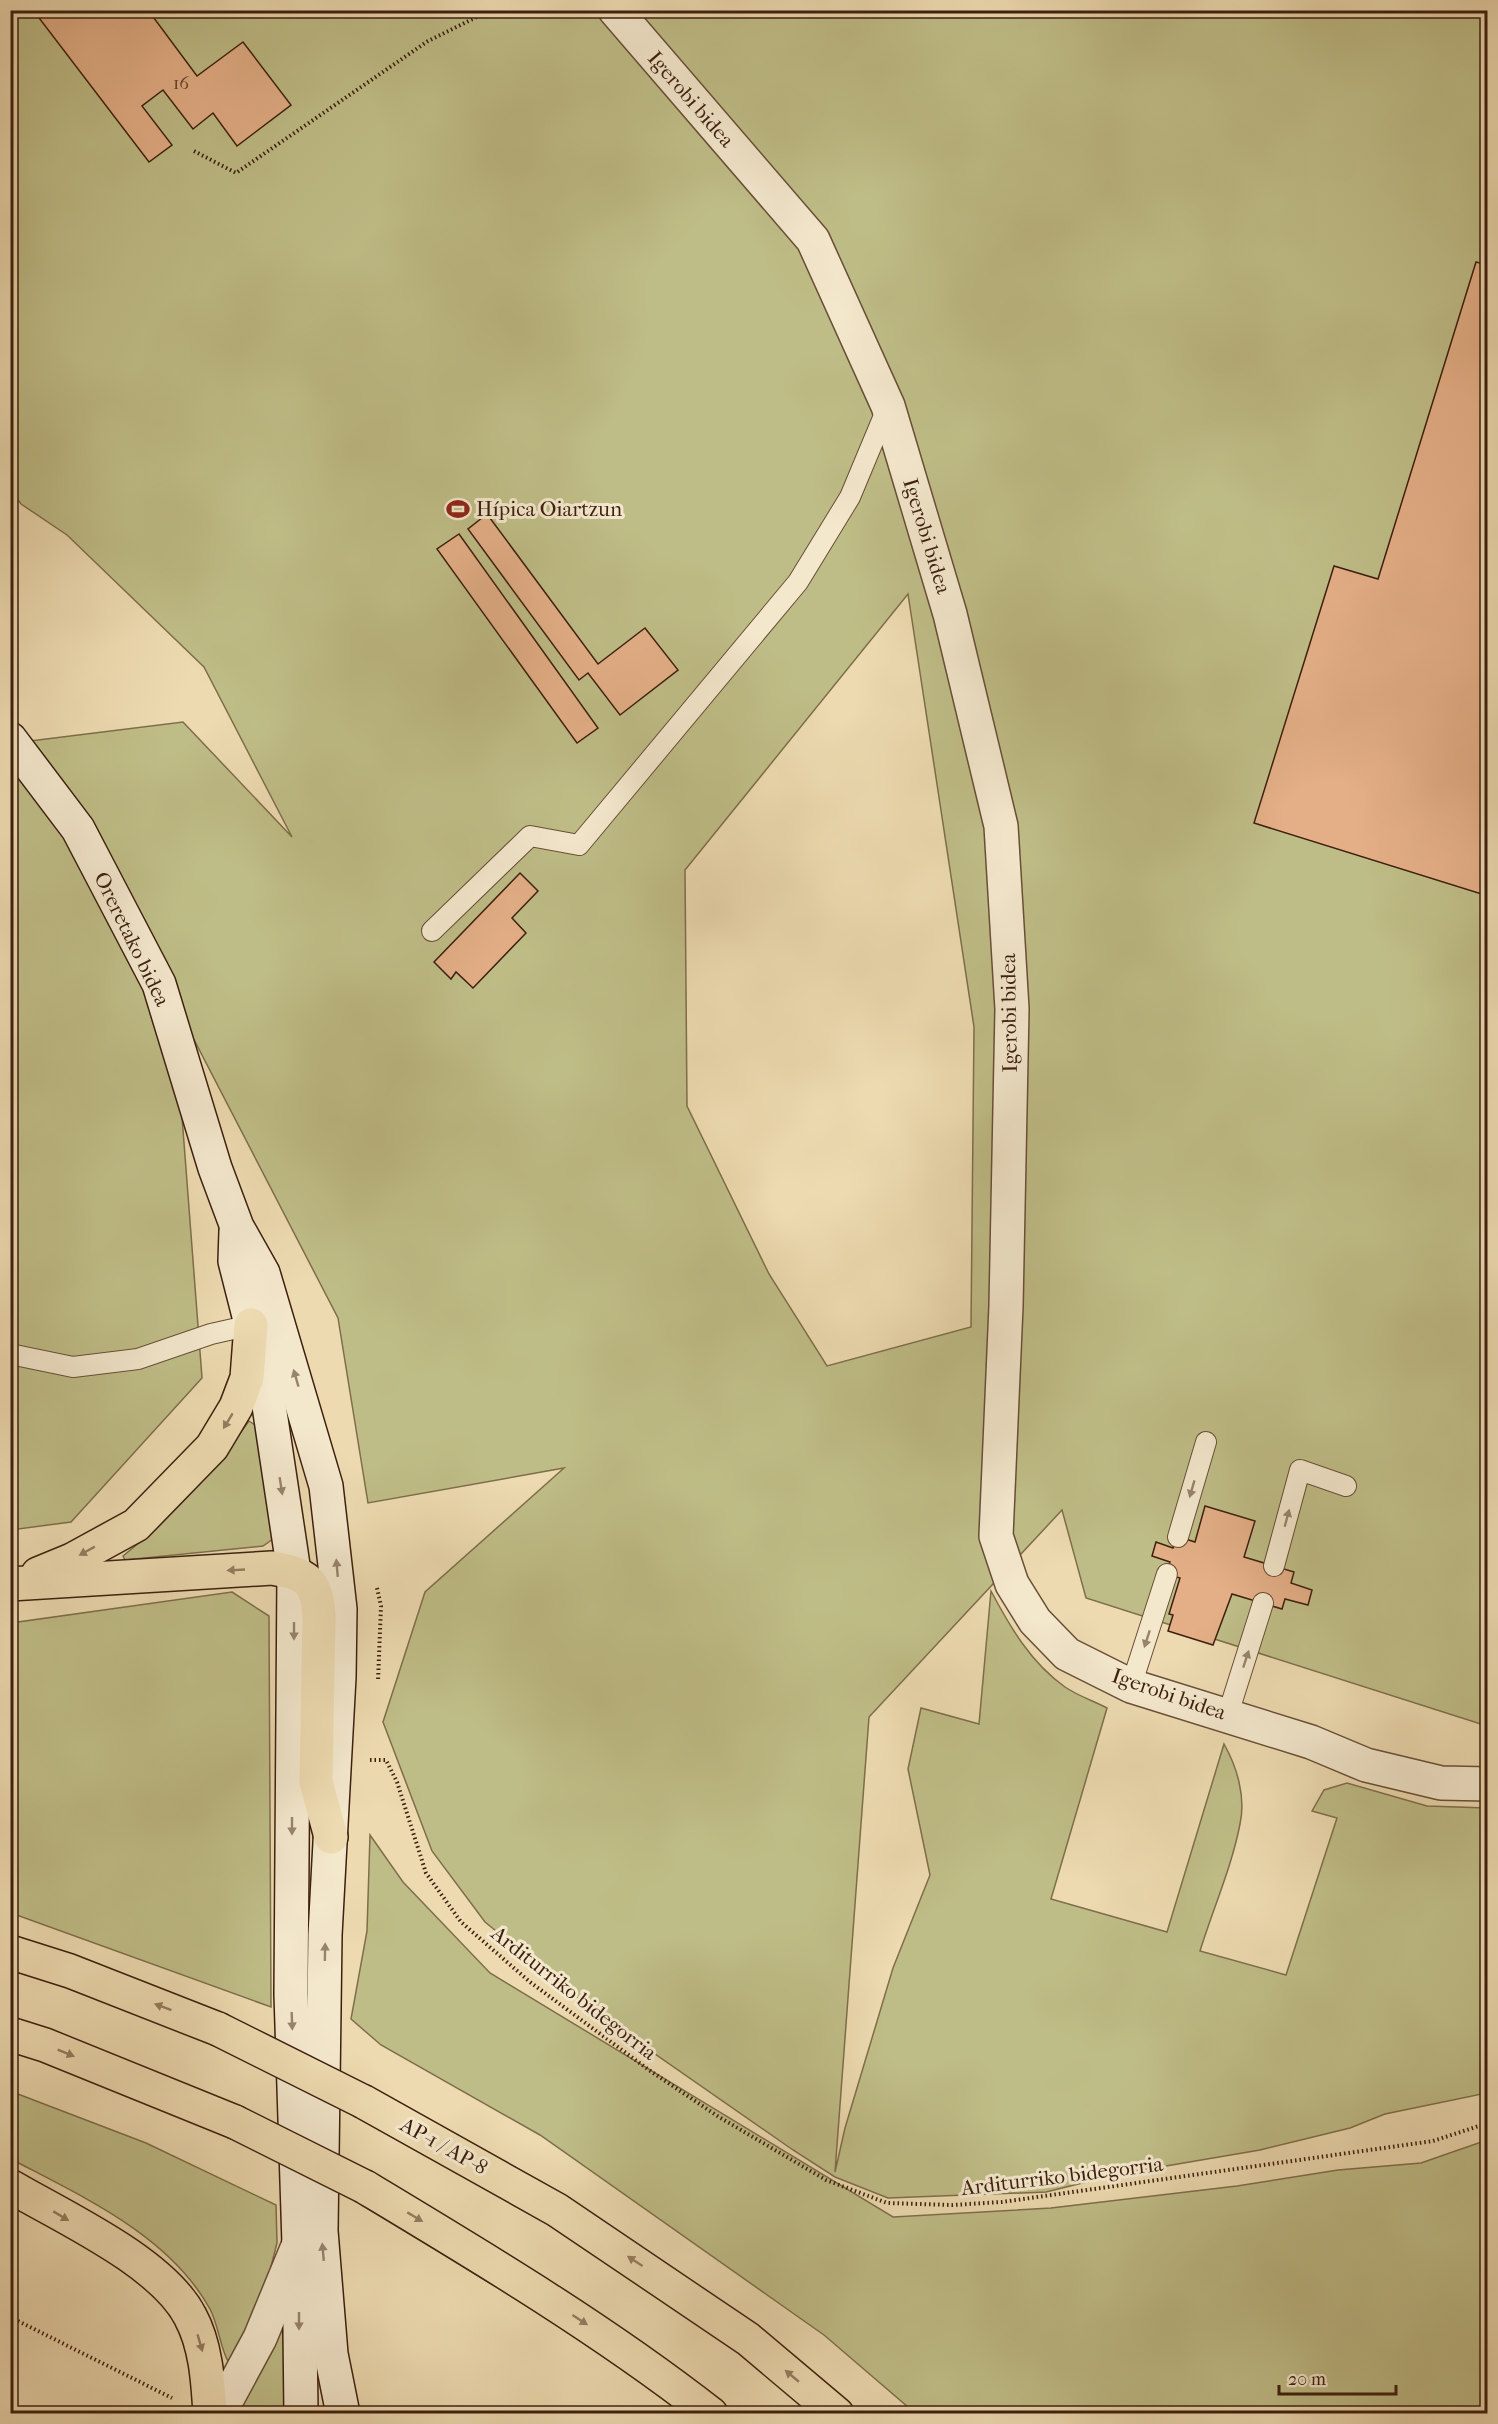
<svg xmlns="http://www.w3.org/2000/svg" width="1498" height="2424" viewBox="0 0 1498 2424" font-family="'IM FELL French Canon',serif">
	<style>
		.green { fill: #bfbd87; stroke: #7e6e4b; stroke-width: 1.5; fill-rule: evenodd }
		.building { fill: #e4af87; stroke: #3d1f0f; stroke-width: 1.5 }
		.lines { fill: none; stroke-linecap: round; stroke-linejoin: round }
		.service-casing { stroke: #694e37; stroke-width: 22 }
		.minor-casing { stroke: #694e37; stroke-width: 36 }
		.secondary-casing { stroke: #3d1f0f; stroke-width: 36 }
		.motorway-casing { stroke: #3d1f0f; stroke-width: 36 }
		.path { stroke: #3d1f0f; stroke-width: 4; stroke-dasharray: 1.5 3; stroke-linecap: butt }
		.service { stroke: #f3e7cc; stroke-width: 20 }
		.minor { stroke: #f3e7cc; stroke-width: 33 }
		.secondary { stroke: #f3e7cc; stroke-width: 33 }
		.motorway { stroke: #eddab0; stroke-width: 33 }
		.motorway-bridge-casing { stroke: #3d1f0f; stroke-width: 36; stroke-linecap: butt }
		.motorway-bridge { stroke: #eddab0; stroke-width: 33 }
		.oneway { fill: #98836e }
		.oneway2 { fill: #957c60 }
		.labels { text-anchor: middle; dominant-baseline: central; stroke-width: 6; stroke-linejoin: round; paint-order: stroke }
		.number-label { font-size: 18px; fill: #67432d }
		.street-label { font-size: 21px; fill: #3d1f0f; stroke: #f3e7cc }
		.poi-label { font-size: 21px; fill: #3d1f0f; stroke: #f3e7cc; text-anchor: start }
	</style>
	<rect width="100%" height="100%" fill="#eddab0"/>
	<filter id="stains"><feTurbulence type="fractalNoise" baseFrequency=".00333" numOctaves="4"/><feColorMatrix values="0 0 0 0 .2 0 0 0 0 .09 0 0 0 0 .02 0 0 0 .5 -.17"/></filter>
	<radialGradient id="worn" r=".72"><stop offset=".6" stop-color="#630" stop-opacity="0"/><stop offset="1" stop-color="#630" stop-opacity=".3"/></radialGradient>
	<g class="green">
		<path d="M11,11h1476v1715l-401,-128 -24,-88 -193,207 -34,455 10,-44 48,-160 37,-93 -22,-106 13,-61 58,16 12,-133c19,36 40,72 74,96 13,9 29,14 42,21l-56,191 116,33 57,-188c13,23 22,53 16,80 -8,42 -27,85 -40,127l86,24 51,-157 -25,-7 12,-21 23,-7 80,23 60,2v285l-102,21 -35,14 -90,22 -141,24 -73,18 -158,6 -53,-21 -42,-27 -194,-135 -114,-93 -53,-71 -49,-129 42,-130 139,-124 -196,35 -30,-185 -165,-319 29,379 -131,144 -60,8 -1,-795 12,7 161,-20 109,115 -88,-170 -137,-132 -46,-31 -10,-14zM908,594l66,433 -3,300 -144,39 -58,-92 -82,-168 -2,-236z"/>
		<path d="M249,1421l6,4 18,114 -10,7 -138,14 -2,-4c50,-39 89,-84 126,-135z"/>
		<polygon points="232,1592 269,1616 271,2007 11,1913 11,1623"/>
		<polygon points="370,1835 403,1882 490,1973 893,2217 1051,2208 1237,2186 1338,2170 1421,2163 1487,2140 1487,2413 915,2413 824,2335 540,2135 381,2045 351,2019 367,1931"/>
		<path d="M10,2091l136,52 130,62 1,38 -13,51 -33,65 -3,2c-7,-11 -10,-37 -18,-52 -41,-74 -127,-112 -199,-150z"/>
		<polygon points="285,2325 286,2413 239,2413 236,2410"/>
	</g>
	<g class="building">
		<polygon points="33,10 148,10 197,76 243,42 291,105 237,146 213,113 193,129 163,90 142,106 172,145 149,162"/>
		<polygon points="1476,262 1488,265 1488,896 1254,823 1334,566 1378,579"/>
		<polygon points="487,514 598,664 645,628 678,670 620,715 588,673 579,680 468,529"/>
		<polygon points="459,534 598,728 577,743 437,549"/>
		<polygon points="520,873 538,891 512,918 526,933 473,988 456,972 451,979 434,962"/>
		<polygon points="1205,1506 1255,1521 1244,1557 1294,1572 1291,1583 1312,1590 1308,1605 1285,1599 1282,1609 1232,1594 1213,1645 1168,1631 1173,1615 1169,1614 1180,1578 1166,1574 1170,1562 1152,1556 1156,1542 1173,1548 1176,1536 1195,1542"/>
	</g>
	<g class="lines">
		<g class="service-casing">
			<g id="service">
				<polyline points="432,931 530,836 579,845 798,582 850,497 888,406"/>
				<polyline points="10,1354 73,1367 138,1359 211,1334 251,1325"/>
				<polyline points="1178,1537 1206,1442"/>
				<polyline points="1274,1566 1300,1470 1346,1486"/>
				<polyline points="1131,1686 1167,1574"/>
				<polyline points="1228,1714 1263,1603"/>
			</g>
		</g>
		<g class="minor-casing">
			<g id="minor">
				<polyline points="615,10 813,240 888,406 950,614 1001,826 1012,1009 1006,1306 996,1536 1012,1584 1035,1621 1067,1654 1131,1686 1311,1742 1366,1765 1441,1783 1488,1784"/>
				<polyline points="219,2414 260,2338 298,2246"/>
			</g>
		</g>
		<g class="secondary-casing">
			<g id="secondary">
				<polyline points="10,739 78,829 159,984 215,1168 237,1227 263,1273 326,1486 340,1609 339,1677 325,1935 321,2231 331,2354 343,2414"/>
				<polyline points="236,1231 235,1261 265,1379 294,1572 291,1994 299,2244 301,2414"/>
			</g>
		</g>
		<g class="motorway-casing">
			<g id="motorway">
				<polyline points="38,1574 72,1560 136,1525 212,1447 236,1407 247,1378 251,1325"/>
				<path d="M10,1584l262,-16c33,6 45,11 47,48l-3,166 15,55"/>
				<polyline points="10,1952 70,1971 218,2029"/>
				<polyline points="10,2034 45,2045 235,2122"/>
				<polyline points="364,2102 557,2210 748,2339 837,2414"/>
				<path d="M10,2186c53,31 152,76 180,130 16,29 18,65 20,98"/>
				<path d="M365,2187c118,71 237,142 346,227"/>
			</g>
		</g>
		<g class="path">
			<polyline points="194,151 236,173 428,41 491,10"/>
			<polyline points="10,695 16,703"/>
			<polyline points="377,1588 381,1606 378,1681"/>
			<polyline points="370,1760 386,1760 397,1782 426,1873 461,1922 530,1982 649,2070 719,2117 826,2180 887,2203 952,2205 1002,2202 1433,2141 1488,2123"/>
			<polyline points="10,2317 172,2398"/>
		</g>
		<use href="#service" class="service"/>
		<use href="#minor" class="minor"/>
		<use href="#secondary" class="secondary"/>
		<use href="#motorway" class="motorway"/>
		<g class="motorway-bridge-casing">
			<g id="motorway-bridge">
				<polyline points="218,2029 364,2102"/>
				<polyline points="235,2122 365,2187"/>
			</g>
		</g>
		<use href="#motorway-bridge" class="motorway-bridge"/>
	</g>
	<defs><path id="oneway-solid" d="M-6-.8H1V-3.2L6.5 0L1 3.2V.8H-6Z" transform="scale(1.5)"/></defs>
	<g class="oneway">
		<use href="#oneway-solid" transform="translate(296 1378) rotate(-106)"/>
		<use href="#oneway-solid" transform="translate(281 1486) rotate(81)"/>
		<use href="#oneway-solid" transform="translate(1192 1489) rotate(106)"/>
		<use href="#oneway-solid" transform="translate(1287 1518) rotate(-75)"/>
		<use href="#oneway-solid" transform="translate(337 1568) rotate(-95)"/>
		<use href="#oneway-solid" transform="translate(294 1631) rotate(90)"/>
		<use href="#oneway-solid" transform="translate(1147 1639) rotate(108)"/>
		<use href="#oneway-solid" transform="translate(1246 1659) rotate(-72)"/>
		<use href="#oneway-solid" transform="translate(292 1826) rotate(90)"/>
		<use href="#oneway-solid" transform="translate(325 1952) rotate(-89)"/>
		<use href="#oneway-solid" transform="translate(292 2021) rotate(88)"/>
		<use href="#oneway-solid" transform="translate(323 2252) rotate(-95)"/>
		<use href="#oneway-solid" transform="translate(299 2321) rotate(90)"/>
	</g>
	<g class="oneway2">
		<use href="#oneway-solid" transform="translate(228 1421) rotate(121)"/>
		<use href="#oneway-solid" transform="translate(87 1551) rotate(151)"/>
		<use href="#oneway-solid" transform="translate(236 1570) rotate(177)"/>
		<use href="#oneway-solid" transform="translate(163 2007) rotate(-159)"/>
		<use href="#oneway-solid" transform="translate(66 2053) rotate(22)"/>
		<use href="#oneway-solid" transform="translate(61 2216) rotate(31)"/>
		<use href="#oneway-solid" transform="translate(415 2217) rotate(31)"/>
		<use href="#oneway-solid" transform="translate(635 2261) rotate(-147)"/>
		<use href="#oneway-solid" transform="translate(580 2320) rotate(33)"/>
		<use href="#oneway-solid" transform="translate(200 2343) rotate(74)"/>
		<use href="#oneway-solid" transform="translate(792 2376) rotate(-140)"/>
	</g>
	<defs>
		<g id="stadium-bare" transform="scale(1.8)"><path d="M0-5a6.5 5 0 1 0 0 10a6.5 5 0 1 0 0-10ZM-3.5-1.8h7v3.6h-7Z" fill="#8f2418" stroke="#f3e7cc" stroke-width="2.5" paint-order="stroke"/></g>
	</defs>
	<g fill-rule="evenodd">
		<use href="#stadium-bare" x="458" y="509"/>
	</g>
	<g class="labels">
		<g class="number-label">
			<text x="181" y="83">16</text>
		</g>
		<g class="street-label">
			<text transform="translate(691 99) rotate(49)">Igerobi bidea</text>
			<text transform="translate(927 536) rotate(73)">Igerobi bidea</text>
			<text transform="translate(132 939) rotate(64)">Oreretako bidea</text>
			<text transform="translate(1009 1013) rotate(-91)">Igerobi bidea</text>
			<text transform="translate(1169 1694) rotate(19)">Igerobi bidea</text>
			<text transform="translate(574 1993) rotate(38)">Arditurriko bidegorria</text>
			<text transform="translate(444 2146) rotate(29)">AP-1 / AP-8</text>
			<text transform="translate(1062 2176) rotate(-7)">Arditurriko bidegorria</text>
		</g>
		<g class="poi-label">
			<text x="476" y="509">Hípica Oiartzun</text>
		</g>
	</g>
	<rect width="1498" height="2424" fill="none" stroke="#eddab0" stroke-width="36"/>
	<rect x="12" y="12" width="1474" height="2400" fill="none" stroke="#3d1f0f" stroke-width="3"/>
	<rect x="18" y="18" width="1462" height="2388" fill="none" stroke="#3d1f0f" stroke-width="1.5"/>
	<path d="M1279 2385v9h117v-9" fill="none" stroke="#3d1f0f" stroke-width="3"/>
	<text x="1288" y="2385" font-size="18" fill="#3d1f0f" stroke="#f3e7cc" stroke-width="4.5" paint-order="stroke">20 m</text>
	<rect width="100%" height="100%" filter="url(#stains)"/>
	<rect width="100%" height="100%" fill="url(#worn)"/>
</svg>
